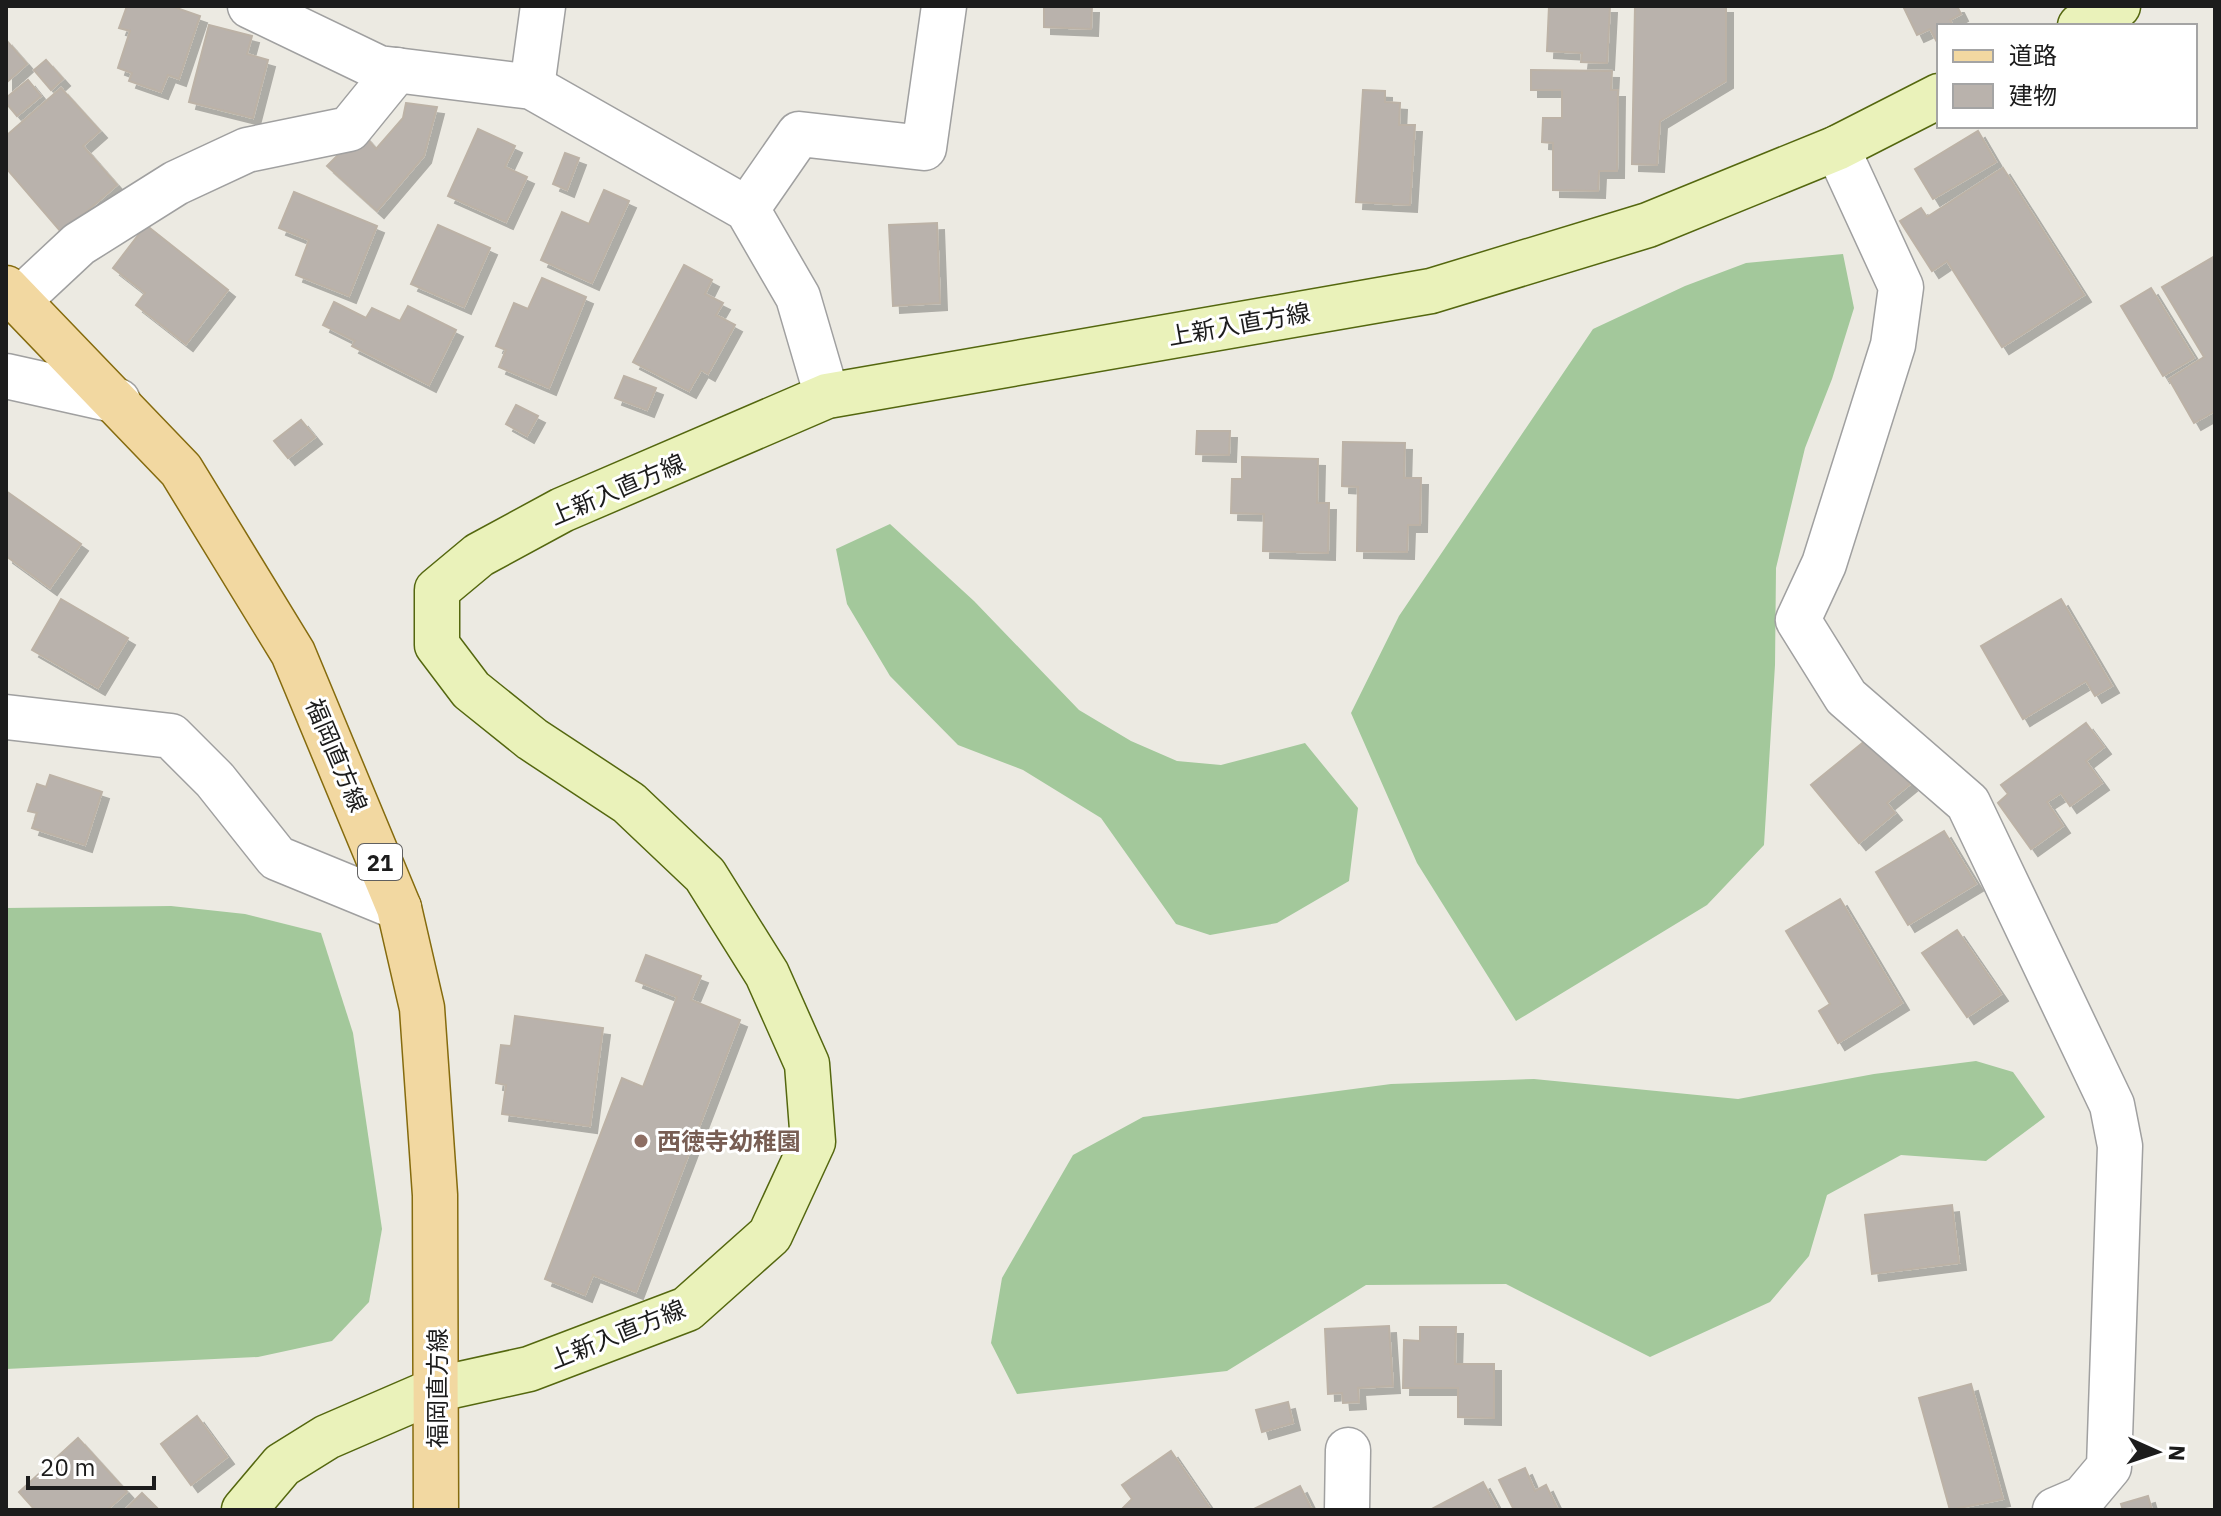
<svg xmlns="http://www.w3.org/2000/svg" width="2221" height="1516" viewBox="0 0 2221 1516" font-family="'IBM Plex Sans','Noto Sans JP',sans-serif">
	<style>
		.forest { fill: #a3c89b }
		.building { fill: #b9b2ac; stroke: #bcb2a6; stroke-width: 2; filter: url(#shadow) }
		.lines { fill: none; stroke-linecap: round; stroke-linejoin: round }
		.street-casing { stroke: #a0a0a0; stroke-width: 47 }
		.secondary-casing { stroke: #54670f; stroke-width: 47 }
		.primary-casing { stroke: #856b0e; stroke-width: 47 }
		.street { stroke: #fff; stroke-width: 44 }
		.secondary { stroke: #eaf2ba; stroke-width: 44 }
		.primary { stroke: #f2d8a1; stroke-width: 44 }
		.education-dot { fill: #8d6e63; stroke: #fff; stroke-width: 3 }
		.labels { text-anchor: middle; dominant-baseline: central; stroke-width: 6; stroke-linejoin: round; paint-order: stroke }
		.shield { fill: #fff; stroke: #606060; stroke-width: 2 }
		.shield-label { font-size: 22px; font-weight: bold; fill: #1c1c1c }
		.street-label { font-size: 24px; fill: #1c1c1c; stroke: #fff }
		.education-label { font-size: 24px; font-weight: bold; fill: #785e54; stroke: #fff; text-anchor: start }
	</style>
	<defs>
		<filter id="shadow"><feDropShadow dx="7" dy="7" stdDeviation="0" flood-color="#0004"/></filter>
	</defs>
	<rect width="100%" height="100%" fill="#eceae2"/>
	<g class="forest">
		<polygon points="1843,254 1854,308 1832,379 1805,448 1776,568 1775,665 1764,845 1707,905 1516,1021 1417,863 1351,713 1399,616 1593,329 1685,286 1746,263"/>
		<polygon points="890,524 974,601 1079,710 1131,741 1177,761 1221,765 1305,743 1358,808 1349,881 1277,923 1210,935 1176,924 1101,818 1023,770 958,745 890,676 847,604 836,549"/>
		<polygon points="171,906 245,914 321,933 353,1033 382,1229 369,1302 332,1341 258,1357 6,1369 6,908"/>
		<polygon points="1976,1061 2013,1072 2045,1117 1986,1161 1901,1155 1827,1195 1809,1256 1770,1302 1650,1357 1506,1284 1366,1285 1227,1371 1017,1394 991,1343 1002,1278 1073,1155 1143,1117 1391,1084 1534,1079 1738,1099 1874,1074"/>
	</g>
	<g class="building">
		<polygon points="127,6 171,6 200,16 179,79 168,75 161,92 129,81 132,73 118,68 130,31 119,28"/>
		<polygon points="1044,6 1092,6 1091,29 1044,27"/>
		<polygon points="1549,6 1610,6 1607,63 1581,62 1582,53 1547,51"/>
		<polygon points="1635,6 1726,6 1726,81 1660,121 1657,165 1632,164"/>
		<polygon points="1903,6 1957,6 1961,14 1950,20 1953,26 1939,26 1937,42 1930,29 1917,35"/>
		<polygon points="209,25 252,36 247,54 268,60 253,118 189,102"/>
		<polygon points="6,40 27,64 6,83"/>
		<polygon points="46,60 63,79 51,90 34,70"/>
		<polygon points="1531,70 1612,71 1611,90 1618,90 1617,171 1599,171 1598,191 1553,190 1553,143 1542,142 1543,118 1562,118 1562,90 1531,90"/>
		<polygon points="28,80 41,96 17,116 6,103 6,98"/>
		<polygon points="61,88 100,131 83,146 117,185 62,233 6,168 6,136"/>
		<polygon points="1363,90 1385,91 1385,102 1400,103 1399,125 1415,125 1410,205 1356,202"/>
		<polygon points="406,103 437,107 424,156 377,211 327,166 361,132 376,149 403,118"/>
		<polygon points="478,129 515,146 505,167 527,177 506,222 448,196"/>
		<polygon points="1978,131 1996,162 1933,199 1915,169"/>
		<polygon points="565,153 579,158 567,190 553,184"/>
		<polygon points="2003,168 2084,295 2002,347 1947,261 1932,271 1900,221 1921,208 1927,217"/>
		<polygon points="604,190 629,201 592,283 541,260 562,212 589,224"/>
		<polygon points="294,192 377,226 349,296 296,275 309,240 279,228"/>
		<polygon points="937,223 940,303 893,306 889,225"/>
		<polygon points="146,225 228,290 186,344 136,305 145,293 113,268"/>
		<polygon points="438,225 490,248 464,307 411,284"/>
		<polygon points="2215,256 2215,411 2194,423 2169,379 2204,357 2162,287"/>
		<polygon points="684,265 712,280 705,294 723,303 716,315 735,325 708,374 701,370 689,391 633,362"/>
		<polygon points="542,278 586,297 549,388 499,367 506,350 496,346 514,303 528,309"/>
		<polygon points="2151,288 2194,358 2163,376 2121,306"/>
		<polygon points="334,302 366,318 372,308 400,321 408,306 456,330 429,385 352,346 355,341 323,325"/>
		<polygon points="624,376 656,388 647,410 615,398"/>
		<polygon points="516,405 538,416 527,436 506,424"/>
		<polygon points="301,420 315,437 288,458 274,441"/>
		<polygon points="1197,431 1230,431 1229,455 1196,454"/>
		<polygon points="1343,442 1405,443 1404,478 1421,478 1420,525 1408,525 1407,552 1357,551 1358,487 1342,486"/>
		<polygon points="1242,457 1318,459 1317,503 1329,503 1328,553 1263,551 1264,514 1231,513 1232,479 1242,479"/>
		<polygon points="6,491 81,544 50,588 6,556"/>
		<polygon points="61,599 128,638 98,688 32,650"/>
		<polygon points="2061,599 2112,686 2095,696 2086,681 2023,719 1981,646"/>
		<polygon points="2086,723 2104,747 2086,761 2102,783 2070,806 2061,793 2047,802 2063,826 2031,849 1998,803 2008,794 2001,785"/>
		<polygon points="1871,736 1910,784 1887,803 1895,813 1859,843 1811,785"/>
		<polygon points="50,775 102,792 85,845 32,828 37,813 28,811 37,784 46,787"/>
		<polygon points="1944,831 1976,884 1908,925 1876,872"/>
		<polygon points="1840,899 1902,1003 1838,1043 1819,1011 1830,1004 1786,931"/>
		<polygon points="1957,930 2001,994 1967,1017 1922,953"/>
		<polygon points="646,955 701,976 691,1000 740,1020 636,1292 593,1275 585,1295 545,1279 622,1078 643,1087 677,997 636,981"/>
		<polygon points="515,1016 603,1028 590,1126 502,1114 506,1085 496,1083 501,1045 511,1046"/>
		<polygon points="1952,1205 1959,1263 1872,1274 1865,1215"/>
		<polygon points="1389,1326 1393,1386 1358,1388 1359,1402 1343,1403 1342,1393 1328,1394 1325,1329"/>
		<polygon points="1420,1327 1456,1327 1455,1364 1494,1364 1494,1418 1458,1417 1458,1388 1403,1388 1404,1340 1420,1341"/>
		<polygon points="1971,1384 2003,1499 1950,1510 1919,1398"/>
		<polygon points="1288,1402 1293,1423 1262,1432 1256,1410"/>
		<polygon points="197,1416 227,1457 191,1485 161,1444"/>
		<polygon points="78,1438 127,1492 107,1510 35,1510 19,1492"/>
		<polygon points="1171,1451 1210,1508 1121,1510 1132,1499 1122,1485"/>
		<polygon points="1525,1468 1535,1491 1546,1485 1558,1510 1514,1510 1499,1480"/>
		<polygon points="1483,1482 1498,1510 1430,1510"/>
		<polygon points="1300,1486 1312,1510 1252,1510"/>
		<polygon points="142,1493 159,1510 125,1510"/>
		<polygon points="2148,1496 2152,1510 2123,1510 2121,1504"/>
	</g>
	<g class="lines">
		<g class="street-casing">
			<g id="street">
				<polyline points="250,6 379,68 532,87 747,209 798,297 827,396"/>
				<polyline points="532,87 543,6"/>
				<polyline points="1837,148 1901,287 1893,345 1824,564 1798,620 1846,697 1968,803 2112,1105 2120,1146 2109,1467 2083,1498 2055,1510"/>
				<polyline points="747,209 799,134 924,148 944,6"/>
				<polyline points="19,300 79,244 176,183 247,150 349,129 397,70"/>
				<polyline points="6,376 118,401"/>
				<polyline points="6,717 171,736 215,780 277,858 399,908"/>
				<polyline points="1347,1510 1348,1450"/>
			</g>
		</g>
		<g class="secondary-casing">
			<g id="secondary">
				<polyline points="2080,26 2118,6"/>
				<polyline points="244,1510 282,1465 327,1437 438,1389 529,1369 687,1309 770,1235 813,1142 807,1064 767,974 705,875 629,803 532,739 471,690 437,645 437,590 479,555 562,510 827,396 1431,291 1648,225 1837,148 1939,96"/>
			</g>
		</g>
		<g class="primary-casing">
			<polyline id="primary" points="6,288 181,470 293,653 399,908 422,1008 435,1195 436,1510"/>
		</g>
		<use href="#street" class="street"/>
		<use href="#secondary" class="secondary"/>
		<use href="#primary" class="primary"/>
	</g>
	<circle class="education-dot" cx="641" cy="1141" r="8"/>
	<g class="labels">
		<rect class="shield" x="358" y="844" width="44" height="36" rx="6"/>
		<g class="shield-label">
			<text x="380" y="862">21</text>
		</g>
		<g class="street-label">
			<text transform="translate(1239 324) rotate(-10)">上新入直方線</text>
			<text transform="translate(617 489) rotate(-23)">上新入直方線</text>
			<text transform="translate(337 755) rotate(67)">福岡直方線</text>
			<text transform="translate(617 1334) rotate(-22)">上新入直方線</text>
			<text transform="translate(437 1388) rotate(-90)">福岡直方線</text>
		</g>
		<g class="education-label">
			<text x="657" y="1141">西徳寺幼稚園</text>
		</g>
	</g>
	<rect width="2221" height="1516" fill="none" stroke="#1c1c1c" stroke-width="16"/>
	<rect x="1937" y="24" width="260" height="104" fill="#ffffff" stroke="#a4a4a4" stroke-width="2"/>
	<rect x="1953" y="50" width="40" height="12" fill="#f2d8a1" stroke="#a4a4a4" stroke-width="2"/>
	<text x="2009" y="64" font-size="24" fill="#1c1c1c">道路</text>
	<rect x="1953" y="84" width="40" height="24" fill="#b9b2ac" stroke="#a4a4a4" stroke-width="2"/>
	<text x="2009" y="104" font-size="24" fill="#1c1c1c">建物</text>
	<g transform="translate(2157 1452) rotate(93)" stroke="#ffffff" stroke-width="6" paint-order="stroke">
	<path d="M0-6L14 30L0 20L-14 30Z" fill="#1c1c1c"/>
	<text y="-12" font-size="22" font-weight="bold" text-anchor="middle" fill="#1c1c1c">N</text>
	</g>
	<path d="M28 1476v12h126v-12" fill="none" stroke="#1c1c1c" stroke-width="4"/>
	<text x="40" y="1476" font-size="24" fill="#1c1c1c" stroke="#ffffff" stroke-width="6" paint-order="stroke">20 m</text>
</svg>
